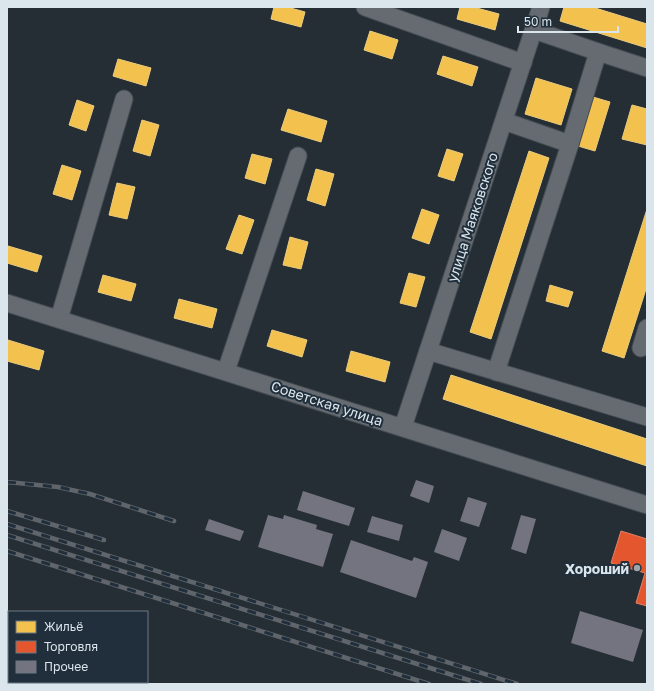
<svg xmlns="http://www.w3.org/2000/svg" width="654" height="691" viewBox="0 0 654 691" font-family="'Golos Text',sans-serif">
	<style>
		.homes { fill: #f2c14e; stroke: #ebcc7d }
		.shops { fill: #e4572e; stroke: #e18267 }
		.building { fill: #747480 }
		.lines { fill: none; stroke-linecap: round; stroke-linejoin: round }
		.minor-casing { stroke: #444c52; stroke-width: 19 }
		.minor { stroke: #656b70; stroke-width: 17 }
		.rail-casing { stroke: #5f656b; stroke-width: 4.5 }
		.rail { stroke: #202f3b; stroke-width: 3; stroke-dasharray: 9; stroke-linecap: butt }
		.poi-dot { fill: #9ca5ac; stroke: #202f3b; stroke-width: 1.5 }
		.labels { text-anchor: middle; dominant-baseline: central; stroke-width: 4; stroke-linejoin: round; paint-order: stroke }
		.street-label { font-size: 14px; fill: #dbe5ec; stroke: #202f3b }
		.poi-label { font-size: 14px; font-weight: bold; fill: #dbe5ec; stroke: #202f3b; text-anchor: end }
	</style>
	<rect width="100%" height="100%" fill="#262e35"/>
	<g class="homes">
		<polygon points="274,7 287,7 305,12 301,27 271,19"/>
		<polygon points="460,7 473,7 499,14 495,30 457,19"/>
		<polygon points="564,7 592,7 647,24 647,48 560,21"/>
		<polygon points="370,31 398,40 392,59 364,50"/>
		<polygon points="443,56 478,67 472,86 437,74"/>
		<polygon points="118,59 151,68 146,86 113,76"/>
		<polygon points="536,78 572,89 561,125 525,114"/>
		<polygon points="593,97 610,102 595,151 578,146"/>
		<polygon points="77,100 94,106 86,131 69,125"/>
		<polygon points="632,105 647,109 647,145 622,139"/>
		<polygon points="288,109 327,121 321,142 281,130"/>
		<polygon points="142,120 159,125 150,156 133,151"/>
		<polygon points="447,149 463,154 454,181 438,176"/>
		<polygon points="529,151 549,158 491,339 470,332"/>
		<polygon points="252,154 272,159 265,184 245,178"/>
		<polygon points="62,165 81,171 72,200 53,194"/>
		<polygon points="316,169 334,174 325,206 307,200"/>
		<polygon points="117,183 135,187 127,219 109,215"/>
		<polygon points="422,209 439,215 429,244 412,238"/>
		<polygon points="647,209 647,286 624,358 602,351"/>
		<polygon points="239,215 254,220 242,254 226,249"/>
		<polygon points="290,237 308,242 301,269 283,265"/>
		<polygon points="8,246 42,256 37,272 7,263"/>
		<polygon points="409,273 425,277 416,307 400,303"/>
		<polygon points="103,275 136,284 131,301 98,292"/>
		<polygon points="550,285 573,292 568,307 546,301"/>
		<polygon points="179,299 217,309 212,328 174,318"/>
		<polygon points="272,330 307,340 302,357 267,346"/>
		<polygon points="8,340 44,351 39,370 7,361"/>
		<polygon points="351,351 390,362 385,382 346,371"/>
		<polygon points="451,375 647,439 647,466 443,399"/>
	</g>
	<polygon class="shops" points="621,531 647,539 647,606 636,603 645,573 611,563"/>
	<g class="building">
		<polygon points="416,480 434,486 429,503 410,496"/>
		<polygon points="303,491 355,508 349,526 297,510"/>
		<polygon points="468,497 487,503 479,527 460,521"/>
		<polygon points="268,515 283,519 284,515 317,525 316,529 333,534 323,567 258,547"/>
		<polygon points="521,515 536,519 526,554 511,549"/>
		<polygon points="372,516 403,525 399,541 367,532"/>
		<polygon points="209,519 244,531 240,541 205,530"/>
		<polygon points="442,529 467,538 459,561 434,552"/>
		<polygon points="351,540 412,561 414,557 428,562 416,598 340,572"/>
		<polygon points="580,611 643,630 633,662 571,643"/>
	</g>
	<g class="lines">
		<g class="minor-casing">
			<g id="minor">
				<polyline points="365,7 523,63"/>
				<polyline points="534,30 598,52 570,144"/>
				<polyline points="598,52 647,68"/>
				<polyline points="7,303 647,505"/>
				<polyline points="59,319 124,99"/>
				<polyline points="641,348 647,328"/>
				<polyline points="428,351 647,417"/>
				<polyline points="226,371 298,156"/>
				<polyline points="496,372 570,144 504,121"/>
				<polyline points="403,427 541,7"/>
			</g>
		</g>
		<use href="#minor" class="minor"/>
		<g class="rail-casing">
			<g id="rail">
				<polyline points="7,482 58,487 90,494 174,521"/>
				<polyline points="7,511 104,540"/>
				<polyline points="7,524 517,684"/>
				<polyline points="7,535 481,684"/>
				<polyline points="7,551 429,684"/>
			</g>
		</g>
		<use href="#rail" class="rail"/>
	</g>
	<circle class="poi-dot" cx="637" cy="568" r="4"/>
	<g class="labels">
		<g class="street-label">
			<text transform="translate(472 217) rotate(-72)">улица Маяковского</text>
			<text transform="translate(327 403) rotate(18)">Советская улица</text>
		</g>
		<g class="poi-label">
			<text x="629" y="568">Хороший</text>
		</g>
	</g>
	<rect width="654" height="691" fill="none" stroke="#dbe5ec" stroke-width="16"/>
	<rect x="8" y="611" width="140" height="72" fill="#202f3b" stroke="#6b7882"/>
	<rect x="16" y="621" width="20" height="12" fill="#f2c14e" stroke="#6b7882"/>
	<text x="44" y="631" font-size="12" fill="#dbe5ec">Жильё</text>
	<rect x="16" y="641" width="20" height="12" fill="#e4572e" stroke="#6b7882"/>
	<text x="44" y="651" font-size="12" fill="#dbe5ec">Торговля</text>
	<rect x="16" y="661" width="20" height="12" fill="#747480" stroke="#6b7882"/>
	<text x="44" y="671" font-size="12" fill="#dbe5ec">Прочее</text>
	<path d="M518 26v6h100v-6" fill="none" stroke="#dbe5ec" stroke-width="2"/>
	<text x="524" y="26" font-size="12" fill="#dbe5ec" stroke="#202f3b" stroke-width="3" paint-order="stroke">50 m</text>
</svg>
